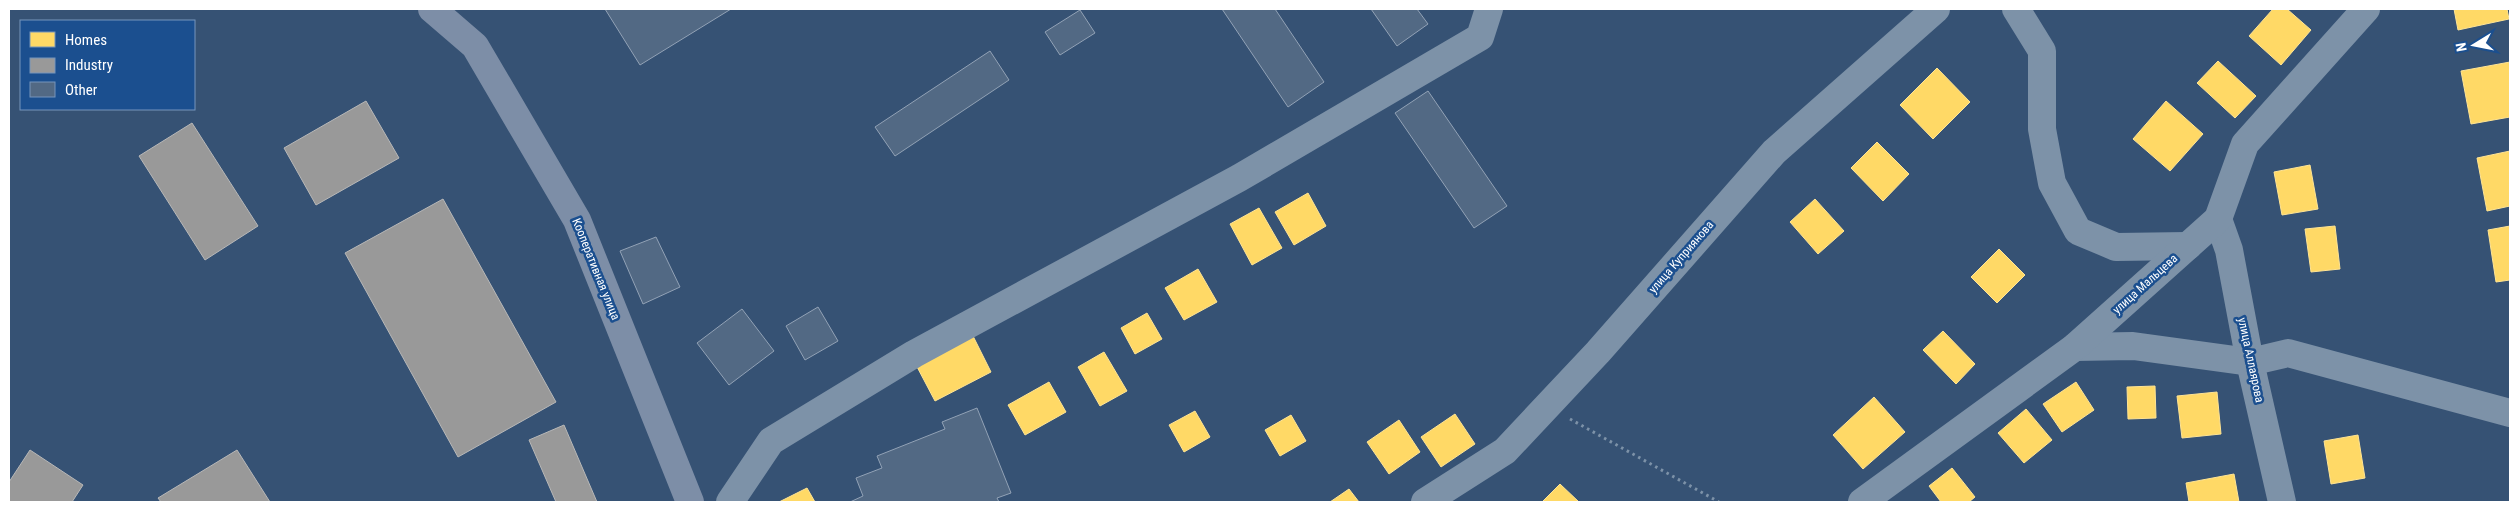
<svg xmlns="http://www.w3.org/2000/svg" width="2519" height="511" viewBox="0 0 2519 511" font-family="'Roboto Condensed',sans-serif">
	<style>
		.homes { fill: #ffd966; stroke: #ffe494 }
		.industry { fill: #999; stroke: #b8b8b8 }
		.building { fill: #526984; stroke: #92a2b6 }
		.lines { fill: none; stroke-linecap: round; stroke-linejoin: round }
		.path { stroke: #7d92a8; stroke-width: 3; stroke-dasharray: 2.5 4; stroke-linecap: butt }
		.minor { stroke: #7d92a8; stroke-width: 28 }
		.major { stroke: #7d8ea7; stroke-width: 28 }
		.labels { text-anchor: middle; dominant-baseline: central; stroke-width: 5; stroke-linejoin: round; paint-order: stroke }
		.street-label { font-size: 12px; fill: #fff; stroke: #1b4f8f }
	</style>
	<rect width="100%" height="100%" fill="#365274"/>
	<g class="homes">
		<polygon points="2273,9 2287,9 2311,30 2281,65 2249,36"/>
		<polygon points="2454,9 2507,9 2509,19 2458,30"/>
		<polygon points="2218,61 2256,96 2235,118 2197,83"/>
		<polygon points="2510,62 2510,117 2471,124 2461,71"/>
		<polygon points="1937,68 1970,102 1933,139 1900,105"/>
		<polygon points="2166,101 2203,134 2170,171 2133,139"/>
		<polygon points="1877,142 1909,174 1883,201 1851,168"/>
		<polygon points="2510,151 2510,206 2487,211 2477,158"/>
		<polygon points="2310,165 2318,209 2282,215 2274,172"/>
		<polygon points="1308,193 1326,226 1294,245 1275,212"/>
		<polygon points="1815,199 1844,231 1818,254 1790,222"/>
		<polygon points="1259,208 1282,248 1252,265 1230,224"/>
		<polygon points="2335,226 2340,269 2311,272 2305,229"/>
		<polygon points="2510,226 2510,280 2496,282 2488,230"/>
		<polygon points="1999,249 2025,275 1997,303 1971,277"/>
		<polygon points="1198,269 1217,302 1184,320 1165,288"/>
		<polygon points="1147,313 1162,339 1135,354 1121,328"/>
		<polygon points="1943,331 1975,364 1956,384 1923,350"/>
		<polygon points="972,334 991,372 935,401 915,363"/>
		<polygon points="1104,352 1127,391 1100,406 1078,367"/>
		<polygon points="1049,382 1066,412 1025,435 1008,405"/>
		<polygon points="2076,382 2094,410 2062,432 2043,404"/>
		<polygon points="2155,386 2156,418 2128,419 2127,387"/>
		<polygon points="2217,392 2221,434 2182,438 2177,396"/>
		<polygon points="1874,397 1905,432 1863,469 1833,435"/>
		<polygon points="2026,409 2052,440 2024,463 1998,433"/>
		<polygon points="1195,411 1210,437 1184,452 1169,425"/>
		<polygon points="1455,414 1475,444 1441,467 1421,437"/>
		<polygon points="1291,415 1306,441 1280,456 1265,430"/>
		<polygon points="1399,420 1420,452 1389,474 1367,442"/>
		<polygon points="2358,435 2365,478 2331,484 2324,441"/>
		<polygon points="1952,468 1975,497 1969,502 1941,502 1929,486"/>
		<polygon points="2234,474 2239,502 2189,502 2186,483"/>
		<polygon points="1560,484 1579,502 1542,502"/>
		<polygon points="807,488 815,502 779,502"/>
		<polygon points="1349,489 1359,502 1330,502"/>
	</g>
	<g class="industry">
		<polygon points="366,101 399,158 316,205 284,148"/>
		<polygon points="192,123 258,226 205,260 139,156"/>
		<polygon points="443,199 556,402 458,457 345,253"/>
		<polygon points="564,425 597,502 556,502 529,440"/>
		<polygon points="30,450 83,485 72,502 9,502 9,482"/>
		<polygon points="237,450 270,502 161,502 158,498"/>
	</g>
	<g class="building">
		<polygon points="605,9 731,9 640,65"/>
		<polygon points="1222,9 1275,9 1324,82 1288,107"/>
		<polygon points="1371,9 1417,9 1428,24 1397,46"/>
		<polygon points="1080,10 1095,33 1060,55 1045,32"/>
		<polygon points="990,51 1009,80 895,156 875,127"/>
		<polygon points="1428,91 1507,206 1474,228 1395,113"/>
		<polygon points="656,237 680,287 643,304 620,251"/>
		<polygon points="818,307 838,341 805,360 786,326"/>
		<polygon points="742,309 774,351 729,385 697,343"/>
		<polygon points="977,408 1011,493 997,498 999,502 850,502 863,496 856,478 882,468 877,456 945,429 942,422"/>
	</g>
	<g class="lines">
		<polyline class="path" points="1570,419 1719,502"/>
		<g class="minor">
			<polyline points="2016,9 2042,51 2042,129 2052,183 2078,231 2116,247 2188,246"/>
			<polyline points="2218,219 2229,250 2250,362 2282,502"/>
			<polyline points="2075,347 2133,346 2250,362 2288,353 2510,413"/>
			<polyline points="730,502 771,441 914,354 1239,178 1480,37 1489,9"/>
			<polyline points="1425,502 1505,451 1598,352 1774,152 1936,9"/>
			<polyline points="1862,502 2075,347 2218,219 2245,144 2366,9"/>
		</g>
		<polyline class="major" points="432,9 475,46 577,220 690,502"/>
	</g>
	<g class="labels">
		<g class="street-label">
			<text transform="translate(1681 257) rotate(-49)">улица Куприянова</text>
			<text transform="translate(596 269) rotate(68)">Кооперативная улица</text>
			<text transform="translate(2145 284) rotate(-42)">улица Мальцева</text>
			<text transform="translate(2251 360) rotate(78)">улица Аллаярова</text>
		</g>
	</g>
	<rect width="2519" height="511" fill="none" stroke="#ffffff" stroke-width="20"/>
	<rect x="20" y="20" width="175" height="90" fill="#1b4f8f" stroke="#7695bc"/>
	<rect x="30" y="32" width="25" height="15" fill="#ffd966" stroke="#7695bc"/>
	<text x="65" y="45" font-size="15" fill="#ffffff">Homes</text>
	<rect x="30" y="58" width="25" height="15" fill="#999999" stroke="#7695bc"/>
	<text x="65" y="70" font-size="15" fill="#ffffff">Industry</text>
	<rect x="30" y="82" width="25" height="15" fill="#526984" stroke="#7695bc"/>
	<text x="65" y="95" font-size="15" fill="#ffffff">Other</text>
	<g transform="translate(2474 45) rotate(260)" stroke="#1b4f8f" stroke-width="4" paint-order="stroke">
	<path d="M0-4L9 19L0 12L-9 19Z" fill="#ffffff"/>
	<text y="-8" font-size="14" font-weight="bold" text-anchor="middle" fill="#ffffff">N</text>
	</g>
</svg>
